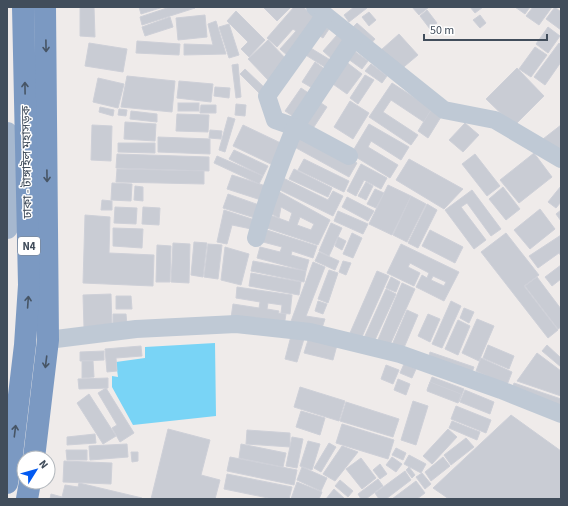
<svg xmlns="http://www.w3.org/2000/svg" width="568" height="506" viewBox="0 0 568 506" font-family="'Source Sans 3','Noto Sans Bengali',sans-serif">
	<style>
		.water { fill: #79d4f6 }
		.building { fill: #c9ccd4; stroke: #ced0d8; fill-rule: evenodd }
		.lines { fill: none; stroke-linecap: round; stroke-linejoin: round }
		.minor { stroke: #bfc9d5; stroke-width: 18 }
		.major { stroke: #a6b8cf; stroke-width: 22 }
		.highway { stroke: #7b99c2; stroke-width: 22 }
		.oneway { stroke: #475565 }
		.labels { text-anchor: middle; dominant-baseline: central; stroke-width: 3; stroke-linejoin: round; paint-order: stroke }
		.shield { fill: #fff; stroke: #7a828c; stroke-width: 1 }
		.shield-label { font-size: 11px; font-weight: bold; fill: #414d5b }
		.street-label { font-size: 12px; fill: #414d5b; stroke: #fff }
	</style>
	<rect width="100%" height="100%" fill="#efebea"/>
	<polygon class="water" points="215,343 216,416 133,425 112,387 112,376 118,377 116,362 145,358 145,347"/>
	<g class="building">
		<polygon points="80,7 94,7 95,37 80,36"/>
		<polygon points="139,7 163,7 141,14"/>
		<polygon points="170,7 195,8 142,25 140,17"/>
		<polygon points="263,7 291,7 277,21"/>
		<polygon points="294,7 303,7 319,21 288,56 280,49 296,31 293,29 277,47 267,38"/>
		<polygon points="354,7 366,7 367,8 349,22 344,15"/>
		<polygon points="412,7 429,7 419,15"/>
		<polygon points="470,7 483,7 475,13"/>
		<polygon points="515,7 530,7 525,14"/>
		<polygon points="533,7 552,7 539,25 526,16"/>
		<polygon points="555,7 561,12 561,30 546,19"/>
		<polygon points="427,10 437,23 430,29 420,16"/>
		<polygon points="236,11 265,40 249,57 241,49 248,42 227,21"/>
		<polygon points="369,12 376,20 369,26 362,17"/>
		<polygon points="205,15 207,37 178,40 176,18"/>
		<polygon points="480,15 486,23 480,28 473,20"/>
		<polygon points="170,17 173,27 145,36 142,27"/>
		<polygon points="216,21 226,54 184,55 184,44 213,45 208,24"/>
		<polygon points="321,23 329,29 323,38 315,33"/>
		<polygon points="357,23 375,39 368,47 350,30"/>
		<polygon points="229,24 239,55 229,58 219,27"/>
		<polygon points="548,27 560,36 548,53 536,44"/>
		<polygon points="399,34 418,55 399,71 381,50"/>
		<polygon points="337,35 347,43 333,60 323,51"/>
		<polygon points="268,40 288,61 268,80 248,59"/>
		<polygon points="137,41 180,44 179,55 136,53"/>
		<polygon points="89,43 127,49 123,72 85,66"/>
		<polygon points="559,43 561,45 561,62 545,85 534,77"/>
		<polygon points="309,47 332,61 328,69 304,54"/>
		<polygon points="535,47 547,55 531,77 519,69"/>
		<polygon points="350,48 368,61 362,69 344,56"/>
		<polygon points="345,61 362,74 347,94 330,82"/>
		<polygon points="315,62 326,70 314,89 302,82"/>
		<polygon points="238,64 241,97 236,98 232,65"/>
		<polygon points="371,64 387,76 382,83 365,71"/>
		<polygon points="517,68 544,96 514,126 486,99"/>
		<polygon points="245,69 265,88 260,94 240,74"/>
		<polygon points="365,75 374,80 358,104 350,98"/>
		<polygon points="127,76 175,81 172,112 121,107"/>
		<polygon points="98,78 124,84 118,108 93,102"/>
		<polygon points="179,81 213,84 211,102 177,98"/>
		<polygon points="392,83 432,109 424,122 391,100 383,112 418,135 411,145 369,117"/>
		<polygon points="215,87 230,88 229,98 214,96"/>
		<polygon points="301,88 313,96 297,119 285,111"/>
		<polygon points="315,99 327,107 310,133 299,125"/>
		<polygon points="350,101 369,113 353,139 334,127"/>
		<rect x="178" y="103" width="21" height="8"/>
		<polygon points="236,104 246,105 245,116 235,115"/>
		<polygon points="201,105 216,105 216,113 200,113"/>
		<polygon points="100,107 114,110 113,116 99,112"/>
		<polygon points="119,109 127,110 126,116 118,115"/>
		<polygon points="431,110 441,117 428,138 418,131"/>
		<polygon points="131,111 157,114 157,122 130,119"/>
		<polygon points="177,114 209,115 208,132 176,131"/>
		<polygon points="228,117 235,119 225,152 219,150"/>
		<polygon points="125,122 156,124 155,141 124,139"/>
		<polygon points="465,123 479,135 463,152 449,140"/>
		<polygon points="369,124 409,147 401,160 371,141 368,147 398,165 390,178 351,154"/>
		<polygon points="92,125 112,126 111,161 91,160"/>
		<polygon points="243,125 285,145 275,166 233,146"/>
		<polygon points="561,125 561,151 543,139"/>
		<polygon points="210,130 222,131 221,139 209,138"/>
		<polygon points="297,130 357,163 349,177 289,144"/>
		<polygon points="158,137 210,139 210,154 158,152"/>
		<polygon points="118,143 155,143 155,153 118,152"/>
		<polygon points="234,150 268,166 263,176 229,159"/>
		<polygon points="534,153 552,177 519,203 500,180"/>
		<polygon points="117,154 209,157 209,171 116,168"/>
		<polygon points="475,154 500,186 487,196 462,164"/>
		<polygon points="217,156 263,176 259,184 214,163"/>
		<polygon points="304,159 349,181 344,192 298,170"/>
		<polygon points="409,159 463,189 444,209 396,180"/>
		<polygon points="361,164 387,178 381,189 364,180 356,196 347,191"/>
		<polygon points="117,169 204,171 204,184 116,182"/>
		<polygon points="294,169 332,188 328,197 289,179"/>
		<polygon points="232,175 269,187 264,201 227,189"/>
		<polygon points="279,176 328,200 333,191 343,196 333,216 274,187"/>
		<polygon points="366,182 373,186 366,200 358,196"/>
		<polygon points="112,183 132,184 131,201 111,200"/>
		<polygon points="388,185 411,196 392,235 369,224"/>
		<polygon points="135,186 143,187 143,201 134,200"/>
		<polygon points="561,186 561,202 556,208 548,202"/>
		<polygon points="503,187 520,209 506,220 489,199"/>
		<path d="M274,189l56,31 -12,25 -51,-17 3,-13 19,7 3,-9 -11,-6 -2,11 -11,-6zM300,217l14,7 -3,6 -14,-5z"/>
		<polygon points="375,189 384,193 376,208 367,204"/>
		<polygon points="472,190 501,229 491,236 467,203 461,207 486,240 474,249 445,210"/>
		<polygon points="228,194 262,206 258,219 223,208"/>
		<polygon points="411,196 426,204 407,242 393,235"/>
		<polygon points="347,197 374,211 368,221 342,207"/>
		<polygon points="102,200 112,201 112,210 101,210"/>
		<polygon points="427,204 437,210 418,248 408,243"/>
		<polygon points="115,207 137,208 136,224 114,223"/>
		<polygon points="143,207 160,208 159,225 142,224"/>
		<polygon points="540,209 555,229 530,249 514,230"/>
		<polygon points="224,210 258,221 256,230 232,225 227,244 217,242"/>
		<polygon points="561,210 561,221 556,214"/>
		<polygon points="338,211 368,224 363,234 334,221"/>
		<polygon points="85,215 110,217 109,253 154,255 153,286 83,283"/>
		<polygon points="331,223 342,228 329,256 319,251"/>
		<polygon points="113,228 143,229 142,248 113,246"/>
		<polygon points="267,230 317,246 313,258 292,251 291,255 309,260 306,271 257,258 260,247 280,252 282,247 263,242"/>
		<polygon points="430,230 463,247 455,263 422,246"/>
		<polygon points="352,233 362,238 353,258 343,254"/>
		<polygon points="506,233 539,275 524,286 558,330 548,338 481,252"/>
		<polygon points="561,235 561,256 559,253 538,268 529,256"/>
		<polygon points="338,237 346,241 342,250 335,246"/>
		<polygon points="194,242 207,243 203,277 191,275"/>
		<polygon points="173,243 190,244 189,283 171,282"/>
		<polygon points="208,244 222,245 218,279 204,277"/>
		<path d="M401,244l58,28 -15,29 -28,-14 6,-12 5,3 2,-5 -19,-10 -2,4 12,6 -6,13 -27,-13zM433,276l13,6 -2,4 -13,-6z"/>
		<polygon points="157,245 171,246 170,282 156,282"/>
		<polygon points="225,247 249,254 241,285 221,280"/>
		<polygon points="319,252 339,261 335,270 315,261"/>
		<polygon points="253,261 306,271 304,282 251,271"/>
		<polygon points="343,261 351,263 346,275 339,272"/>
		<polygon points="313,262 325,267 306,316 325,319 322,328 290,324"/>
		<polygon points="561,265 561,279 552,286 545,277"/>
		<polygon points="329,270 338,273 328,303 318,299"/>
		<polygon points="377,271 389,276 361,339 350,333"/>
		<polygon points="251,273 301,282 299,295 249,286"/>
		<polygon points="391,277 400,282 396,292 386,288"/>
		<polygon points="537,277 561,309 561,327 558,329 525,286"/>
		<polygon points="402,283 415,289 389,347 377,342"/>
		<polygon points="237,287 292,295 290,314 281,313 282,305 268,303 267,309 279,311 278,313 286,314 284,326 231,318 233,304 259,308 260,302 236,298"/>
		<polygon points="386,289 396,294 374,342 364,338"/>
		<polygon points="111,294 112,328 84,328 83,295"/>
		<polygon points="116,296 131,296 132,309 116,309"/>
		<polygon points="318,301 327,304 323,314 315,311"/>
		<polygon points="451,301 461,306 442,348 432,344"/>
		<polygon points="464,308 474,312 469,323 460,318"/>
		<polygon points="407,310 418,315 403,350 392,345"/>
		<polygon points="113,314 126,314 127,325 113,325"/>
		<polygon points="428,314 440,319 430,342 418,336"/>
		<polygon points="477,319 494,326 479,361 462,353"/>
		<polygon points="458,320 470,326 458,355 445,349"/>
		<polygon points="291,336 304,339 297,362 285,359"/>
		<polygon points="309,337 337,345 333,360 304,353"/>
		<polygon points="488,345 514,356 509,369 483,358"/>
		<polygon points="547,345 561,358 561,367 542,351"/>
		<polygon points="141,346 142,356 116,358 117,371 107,372 105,349"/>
		<polygon points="104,351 104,360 80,361 80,352"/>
		<polygon points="430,352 474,367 471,375 428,361"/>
		<polygon points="537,353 561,371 561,396 517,381"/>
		<polygon points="481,358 512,372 507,385 476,371"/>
		<polygon points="82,361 93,361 94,377 82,378"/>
		<polygon points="404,364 416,369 412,378 400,373"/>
		<polygon points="386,365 399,370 393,384 381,379"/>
		<polygon points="432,377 464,389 459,402 427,390"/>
		<polygon points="108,378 108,388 79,389 78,379"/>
		<polygon points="398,379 410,384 406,395 394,390"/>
		<polygon points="430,382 461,394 458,403 427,391"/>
		<polygon points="514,383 561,399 561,407 511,392"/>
		<polygon points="300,387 345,401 339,421 294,407"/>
		<polygon points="106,388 134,433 120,442 112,428 117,425 98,393"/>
		<polygon points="465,390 494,402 490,414 460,402"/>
		<polygon points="89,394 116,436 103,444 77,403"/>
		<polygon points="413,401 428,406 416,445 401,440"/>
		<polygon points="346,402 399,419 393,437 340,421"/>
		<polygon points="456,406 491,420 486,433 451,419"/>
		<polygon points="301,411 325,418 320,435 296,427"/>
		<polygon points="511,415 561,451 561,499 449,499 433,488"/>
		<polygon points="452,421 480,432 477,440 449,428"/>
		<polygon points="342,424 394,440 388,459 336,443"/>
		<polygon points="168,429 210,440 201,475 220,480 215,499 151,499"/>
		<polygon points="448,429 457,437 432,464 423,456"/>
		<polygon points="247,430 290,433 290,447 246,444"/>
		<polygon points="95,434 96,443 67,445 67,437"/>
		<polygon points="292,437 303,439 297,468 286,466"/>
		<polygon points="466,438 474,447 451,465 444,455"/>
		<polygon points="308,441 320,444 312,470 300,466"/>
		<polygon points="329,443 336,447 321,472 314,468"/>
		<polygon points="127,444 128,457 90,460 89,446"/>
		<polygon points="241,444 286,453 283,467 239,458"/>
		<polygon points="342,446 358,452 335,481 323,474"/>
		<polygon points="396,448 406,453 403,460 392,455"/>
		<polygon points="66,450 87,450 87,460 67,460"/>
		<polygon points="131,452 138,452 138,461 132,462"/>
		<polygon points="409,455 426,464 421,473 404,464"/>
		<polygon points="230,457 297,470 294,485 227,471"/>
		<polygon points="392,457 402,464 396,472 386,465"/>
		<polygon points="443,457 450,466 431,481 425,472"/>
		<polygon points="361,458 376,478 362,489 346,469"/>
		<polygon points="64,461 112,463 111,484 63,482"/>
		<polygon points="380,464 387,474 380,479 373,470"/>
		<polygon points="302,467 327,478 321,491 297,480"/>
		<polygon points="409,467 415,475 412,478 406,470"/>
		<polygon points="405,471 411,480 386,499 379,499 375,493"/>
		<polygon points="422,473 431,484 425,489 416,477"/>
		<polygon points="227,474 292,487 289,499 273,499 224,489"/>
		<polygon points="378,479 383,486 366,499 361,499 358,494"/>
		<polygon points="340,480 353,491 348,497 335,486"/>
		<polygon points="416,481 425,493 417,499 392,499"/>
		<polygon points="297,482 322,492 319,499 291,499"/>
		<polygon points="79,483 142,498 142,499 50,499 51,494 62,497 65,485 78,487"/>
		<polygon points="334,489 345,499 326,499"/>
	</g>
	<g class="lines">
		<g class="minor">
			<polyline points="315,7 444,110 495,120 561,159"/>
			<polyline points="325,15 267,96 275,120 295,127 354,38"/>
			<path d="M256,238c10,-38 24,-74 39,-111l54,29"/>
			<polyline points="48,340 136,329 236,324 310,332 400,354 501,390 561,414"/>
		</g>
		<polyline class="major" points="7,133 7,228"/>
		<g class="highway">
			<polyline points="34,458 48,340 45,7"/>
			<polyline points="7,483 12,454 25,345 29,285 23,7"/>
			<polyline points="27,499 30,482"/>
		</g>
	</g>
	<defs><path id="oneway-shaft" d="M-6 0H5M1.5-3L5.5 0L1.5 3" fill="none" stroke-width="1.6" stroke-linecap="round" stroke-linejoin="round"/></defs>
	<g class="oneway">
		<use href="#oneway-shaft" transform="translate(46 46) rotate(89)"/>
		<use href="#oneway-shaft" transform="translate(25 88) rotate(-91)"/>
		<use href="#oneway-shaft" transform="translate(47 176) rotate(89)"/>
		<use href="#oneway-shaft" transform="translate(28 302) rotate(-86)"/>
		<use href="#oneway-shaft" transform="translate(46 362) rotate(97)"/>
		<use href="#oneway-shaft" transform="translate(15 431) rotate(-83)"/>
	</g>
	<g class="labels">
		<rect class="shield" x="18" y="237" width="22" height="18" rx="3"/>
		<g class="shield-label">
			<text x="29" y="246">N4</text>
		</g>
		<g class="street-label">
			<text transform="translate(27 162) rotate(-91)">ঢাকা - টাঙ্গাইল মহাসড়ক</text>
		</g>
	</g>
	<rect width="568" height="506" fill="none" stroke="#414d5b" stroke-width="16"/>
	<g transform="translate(36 470) rotate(53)"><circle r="19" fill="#ffffff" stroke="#b3b8bd"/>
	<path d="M0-3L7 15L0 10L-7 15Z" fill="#025af1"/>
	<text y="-6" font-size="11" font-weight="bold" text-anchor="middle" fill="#414d5b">N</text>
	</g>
	<path d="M424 34v6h123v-6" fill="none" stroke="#414d5b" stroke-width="2"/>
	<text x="430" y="34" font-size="12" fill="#414d5b" stroke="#ffffff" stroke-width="3" paint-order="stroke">50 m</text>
</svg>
